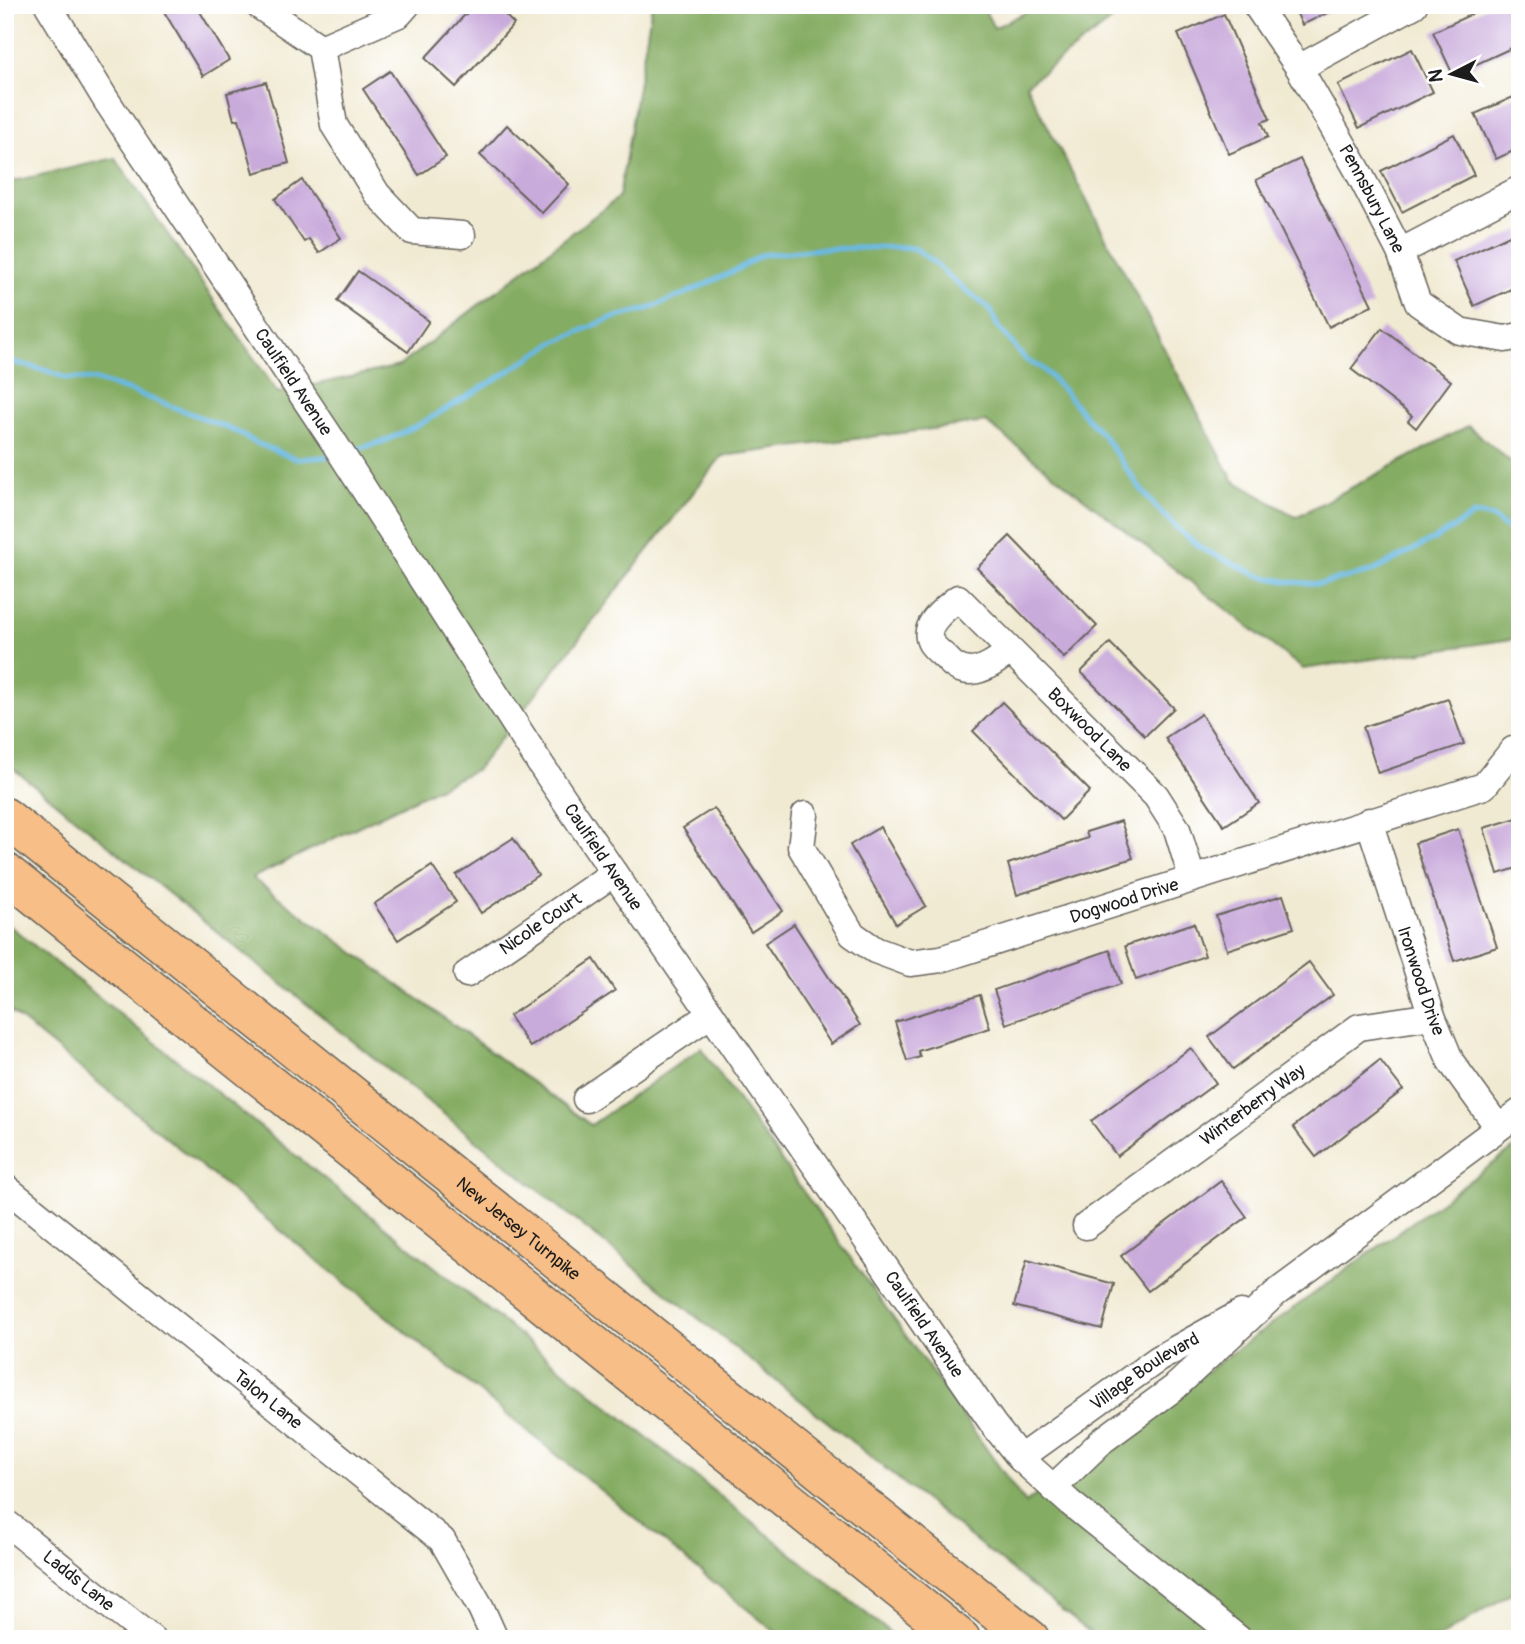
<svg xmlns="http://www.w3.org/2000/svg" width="1525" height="1644" viewBox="0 0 1525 1644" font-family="Pangolin,sans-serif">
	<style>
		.forest { fill: #84ac62; stroke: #50643f; stroke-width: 2 }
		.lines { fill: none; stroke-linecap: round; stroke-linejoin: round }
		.stream { stroke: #69b9e4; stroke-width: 5 }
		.building { fill: #c9abdb }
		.minor-casing { stroke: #67645c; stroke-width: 29 }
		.highway-casing { stroke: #67645c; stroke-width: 41 }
		.minor { stroke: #fff; stroke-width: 26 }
		.highway { stroke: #f7be87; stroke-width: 38 }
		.labels { text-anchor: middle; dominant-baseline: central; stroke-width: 5; stroke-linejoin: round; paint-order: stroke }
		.street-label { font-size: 18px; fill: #1c1c1c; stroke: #fff }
	</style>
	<rect width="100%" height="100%" fill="#fff"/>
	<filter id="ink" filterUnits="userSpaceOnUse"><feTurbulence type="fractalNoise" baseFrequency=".0143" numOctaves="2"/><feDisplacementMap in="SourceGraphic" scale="14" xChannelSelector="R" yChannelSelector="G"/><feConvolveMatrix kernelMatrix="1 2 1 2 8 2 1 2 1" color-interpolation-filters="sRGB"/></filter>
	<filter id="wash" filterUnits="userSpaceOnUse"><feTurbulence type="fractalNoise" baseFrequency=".00686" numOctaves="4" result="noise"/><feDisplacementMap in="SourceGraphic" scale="28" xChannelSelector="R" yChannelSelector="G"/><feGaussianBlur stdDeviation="1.57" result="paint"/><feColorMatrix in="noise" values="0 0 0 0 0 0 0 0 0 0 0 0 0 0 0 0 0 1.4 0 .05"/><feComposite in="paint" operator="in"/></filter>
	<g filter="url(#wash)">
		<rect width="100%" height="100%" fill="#f1ead3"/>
		<g class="forest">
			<polygon points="652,5 982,5 994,28 1040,5 1132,5 1026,85 1233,480 1296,517 1468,426 1512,463 1520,461 1520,638 1303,669 986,422 722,456 477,769 252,878 591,1125 701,1048 1025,1503 1520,1144 1520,1588 1437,1639 1098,1639 5,762 5,183 115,158 278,393 399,366 619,197"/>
			<polygon points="5,922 898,1639 784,1639 5,1007"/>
		</g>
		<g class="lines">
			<g class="stream">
				<polyline points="5,360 48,371 65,378 94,380 128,390 208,420 239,433 256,443 286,455 297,459 324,457 334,455"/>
				<polyline points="347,452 385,441 422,423 490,383 553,343 609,319 645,310 687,293 738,269 761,255 819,249 905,247 916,249 932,261 954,281 990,309 997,325 1026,360 1042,368 1066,393 1085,416 1103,435 1140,488 1157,508 1182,533 1204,550 1260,576 1290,582 1319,584 1371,572 1438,537 1474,515 1484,515 1493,518 1506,528 1520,529"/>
			</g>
		</g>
		<g id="blocks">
			<g class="building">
				<polygon points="160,5 196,5 229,60 203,76"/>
				<polygon points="474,5 495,5 514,24 456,87 425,58"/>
				<polygon points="1293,5 1344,5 1302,25"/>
				<polygon points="1491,5 1513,5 1520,19 1520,44 1453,75 1433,32"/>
				<polygon points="1224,14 1270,119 1262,122 1268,137 1229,154 1178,34"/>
				<polygon points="1412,49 1433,92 1359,128 1338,85"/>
				<polygon points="390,71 446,157 419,175 363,89"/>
				<polygon points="266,82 289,163 254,173 239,119 234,120 227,93"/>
				<polygon points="1520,94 1520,148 1496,159 1475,114"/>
				<polygon points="507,125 569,184 542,213 480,155"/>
				<polygon points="1454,134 1474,175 1402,212 1381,171"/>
				<polygon points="1300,159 1372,305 1329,327 1256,180"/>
				<polygon points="302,180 341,238 319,253 309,239 304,242 275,199"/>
				<polygon points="1520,230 1520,285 1474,306 1454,261"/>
				<polygon points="358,271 429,321 408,352 337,301"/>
				<polygon points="1382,328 1451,381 1416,428 1408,421 1412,416 1351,369"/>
				<polygon points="1010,536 1097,626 1064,658 977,568"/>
				<polygon points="1110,643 1174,708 1145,736 1081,672"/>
				<polygon points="1448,699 1464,744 1378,773 1363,727"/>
				<polygon points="1002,702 1090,791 1061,820 973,731"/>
				<polygon points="1201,714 1259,803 1224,826 1165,738"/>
				<polygon points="714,808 783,911 751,932 683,828"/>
				<polygon points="1520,817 1520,867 1498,874 1484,828"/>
				<polygon points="1121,821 1133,858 1017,895 1008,864 1088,838 1086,832"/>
				<polygon points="880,827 926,906 896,924 850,845"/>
				<polygon points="1458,829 1497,947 1454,961 1415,843"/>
				<polygon points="513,838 538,875 481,913 456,875"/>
				<polygon points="432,866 456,902 398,940 374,904"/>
				<polygon points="1283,895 1294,928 1227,950 1216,916"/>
				<polygon points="1194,923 1205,956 1136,980 1125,946"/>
				<polygon points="794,924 860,1025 831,1044 765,943"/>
				<polygon points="1110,950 1121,984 1006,1024 994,990"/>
				<polygon points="594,959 615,991 530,1047 509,1016"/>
				<polygon points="1309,962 1333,995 1233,1069 1209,1037"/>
				<polygon points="980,995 990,1028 918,1051 920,1057 907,1061 895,1022"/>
				<polygon points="1191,1048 1216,1083 1117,1156 1091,1121"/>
				<polygon points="1380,1060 1403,1090 1316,1157 1293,1127"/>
				<polygon points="1221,1181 1247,1217 1148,1291 1121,1256"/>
				<polygon points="1027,1260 1114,1284 1102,1329 1014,1306"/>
			</g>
		</g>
	</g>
	<g filter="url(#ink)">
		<use href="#blocks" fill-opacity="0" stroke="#67645c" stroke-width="2"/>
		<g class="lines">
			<g class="minor-casing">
				<g id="minor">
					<path id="s1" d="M48,5l58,95 229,344 206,321 73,108 379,551 27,34 49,44 170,137"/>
					<polyline points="258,5 321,48 399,14 407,5"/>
					<path id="s2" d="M1256,5l43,63 58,101 43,83 18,51 41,28 46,8 15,-3"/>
					<polyline points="321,48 334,125 377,194 412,231 462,235"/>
					<polyline points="1299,68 1414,5"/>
					<polyline points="1400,252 1520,189"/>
					<path id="s3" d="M1010,651c-11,8 -24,19 -39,20 -10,0 -18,-5 -24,-12 -5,-5 -12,-10 -16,-16 -10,-18 15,-35 27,-45l198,198 21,33 15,49"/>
					<path id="s4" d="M805,815l-4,32 51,87 23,16 35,13 31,-4 543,-173 29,-36"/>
					<path id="s5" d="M1369,821l63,195 19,46 47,65"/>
					<path id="s6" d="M467,974l147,-101"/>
					<polyline points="586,1099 711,1014"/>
					<path id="s7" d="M5,1187l437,353 39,68 14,31"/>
					<path id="s8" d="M1086,1226l273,-199 73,-11"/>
					<path id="s9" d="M1020,1458l138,-99 83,-46"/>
					<polyline points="1053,1488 1103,1440 1174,1388 1276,1293 1520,1112"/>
					<path id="s10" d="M5,1522l147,117"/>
				</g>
			</g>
			<g class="highway-casing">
				<g id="highway">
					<path id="s11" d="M5,817l1025,822"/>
					<polyline points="5,872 961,1639"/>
				</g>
			</g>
			<use href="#minor" class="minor"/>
			<use href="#highway" class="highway"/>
		</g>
	</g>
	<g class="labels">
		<g class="street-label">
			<text stroke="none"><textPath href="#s2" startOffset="226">Pennsbury Lane</textPath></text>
			<text stroke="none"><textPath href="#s1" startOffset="450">Caulfield Avenue</textPath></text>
			<text stroke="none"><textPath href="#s3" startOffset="338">Boxwood Lane</textPath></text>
			<text stroke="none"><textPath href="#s1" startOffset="1017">Caulfield Avenue</textPath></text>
			<text stroke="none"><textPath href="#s4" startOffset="422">Dogwood Drive</textPath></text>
			<text stroke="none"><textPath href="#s6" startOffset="89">Nicole Court</textPath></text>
			<text stroke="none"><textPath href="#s5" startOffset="168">Ironwood Drive</textPath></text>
			<text stroke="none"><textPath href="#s8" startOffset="206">Winterberry Way</textPath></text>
			<text stroke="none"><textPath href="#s11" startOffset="658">New Jersey Turnpike</textPath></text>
			<text stroke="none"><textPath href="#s1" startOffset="1584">Caulfield Avenue</textPath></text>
			<text stroke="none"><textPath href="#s9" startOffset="152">Village Boulevard</textPath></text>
			<text stroke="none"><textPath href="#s7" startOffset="338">Talon Lane</textPath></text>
			<text stroke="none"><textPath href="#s10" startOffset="94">Ladds Lane</textPath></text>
		</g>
	</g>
	<rect width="1525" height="1644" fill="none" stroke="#fff" stroke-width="28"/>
	<g transform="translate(1452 74) rotate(264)" stroke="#ffffff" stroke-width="5" paint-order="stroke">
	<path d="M0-5L12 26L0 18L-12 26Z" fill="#1c1c1c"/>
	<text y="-10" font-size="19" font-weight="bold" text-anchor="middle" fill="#1c1c1c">N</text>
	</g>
</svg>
